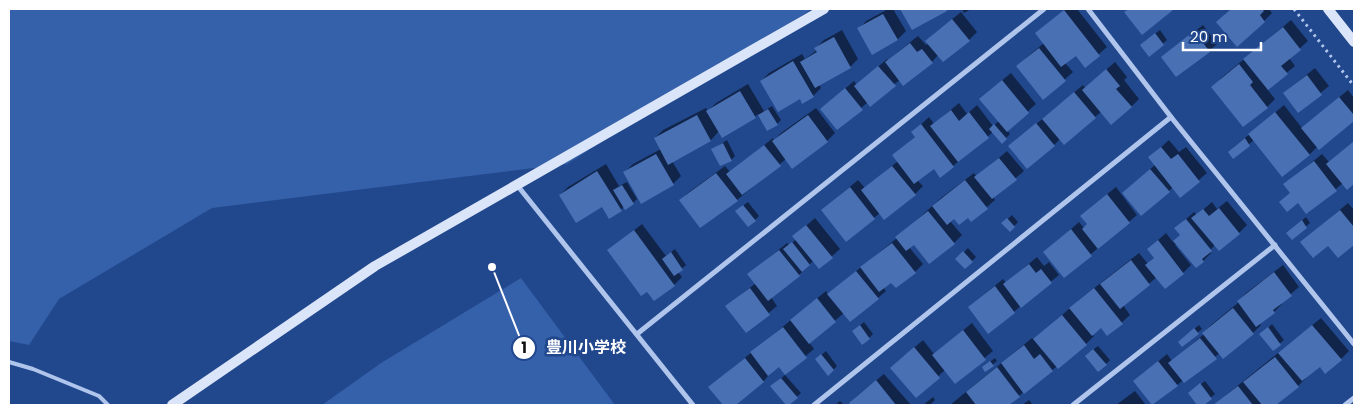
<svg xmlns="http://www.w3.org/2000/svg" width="1363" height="414" viewBox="0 0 1363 414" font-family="Poppins,'Noto Sans JP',sans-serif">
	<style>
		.green { fill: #3560aa }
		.shadow { fill: #0007 }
		.building { fill: #4a70b4 }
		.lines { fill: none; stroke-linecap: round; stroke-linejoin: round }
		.path { stroke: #afc5ec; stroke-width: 3; stroke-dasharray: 2.5 4; stroke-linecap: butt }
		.lane { stroke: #afc5ec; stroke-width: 4 }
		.street { stroke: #afc5ec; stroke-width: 5 }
		.secondary { stroke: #dbe5f9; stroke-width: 10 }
		.leader { fill: none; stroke: #fff; stroke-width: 2 }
		.callout-dot { fill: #fff; stroke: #21478d; stroke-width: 2 }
		.mark-label { font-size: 15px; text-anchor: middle; font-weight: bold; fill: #111 }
		.callout-label { font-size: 16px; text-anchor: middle; font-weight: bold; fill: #fff; stroke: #21478d; stroke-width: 5; stroke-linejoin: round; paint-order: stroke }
	</style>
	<rect width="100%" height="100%" fill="#21478d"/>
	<g class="green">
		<polygon points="9,9 812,9 567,164 212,208 59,299 29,345 9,341"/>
		<polygon points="521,278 615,405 322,405 381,363"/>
	</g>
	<g class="shadow">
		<polygon points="888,9 893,9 906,31 898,39 872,53 859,29 866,21"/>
		<polygon points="962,9 971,9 964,13"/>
		<polygon points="1066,9 1077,9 1107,47 1085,66 1076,54 1065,63 1073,72 1044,98 1026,58 1044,43 1036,33"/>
		<polygon points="1232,9 1269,9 1272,13 1264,21 1225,14"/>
		<polygon points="961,12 977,32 969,40 938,55 932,62 900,80 868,102 838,128 821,109 854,81 857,85 887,59 888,60 918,36 926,45 929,43 927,41 935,33"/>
		<polygon points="1291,20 1308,41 1289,58 1295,66 1267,89 1275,99 1267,107 1220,79"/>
		<polygon points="1203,25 1217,44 1209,51 1162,57"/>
		<polygon points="842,30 858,59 850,67 819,84 821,88 813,96 800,97 761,81 769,73 802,54 805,59 817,50 816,48 824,40"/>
		<polygon points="1160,30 1167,40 1149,55 1145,41"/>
		<polygon points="1115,62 1127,77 1124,80 1139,99 1131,107 1102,111 1095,117 1060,139 1054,145 1010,146 1083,85 1085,88"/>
		<polygon points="1315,68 1329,86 1298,111 1284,93"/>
		<polygon points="1011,73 1036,104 1007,130 1010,134 1002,142 993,132 953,166 934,167 917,180 923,186 915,194 880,213 846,240 822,210 858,180 865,188 898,161 893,155 916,136 913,132 929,117 934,124 959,103 967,114 977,105 993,126 999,121 989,91"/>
		<polygon points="748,84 764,111 772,106 781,120 777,124 768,130 758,114 755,117 719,131 711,140 672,161 681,176 673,184 625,172 633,164 661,149 655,138 663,130 706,108 708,111 716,103"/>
		<polygon points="1348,90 1354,98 1354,119 1319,148 1318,146 1309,155 1254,140 1234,157 1233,148 1284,105 1302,128"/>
		<polygon points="816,108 835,133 827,141 786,159 737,200 681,200 689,192 725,166 730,172 773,138 774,140 781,133"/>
		<polygon points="727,140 735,156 731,160 713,149"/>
		<polygon points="1169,140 1179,152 1186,147 1207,173 1180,196 1173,187 1169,191 1123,193 1155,165 1150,157"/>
		<polygon points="1354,141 1354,182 1347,188 1343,183 1307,213 1285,184 1322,154 1329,162"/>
		<polygon points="1007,151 1024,171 993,197 995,200 972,220 969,216 954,218 950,221 962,235 954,243 914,243 909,247 923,264 915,272 891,281 883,287 886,291 878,298 844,313 809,342 814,349 785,373 779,366 771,372 764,381 734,405 724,405 710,387 718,380 826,291 828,294 897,238 941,198 974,173 977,177"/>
		<polygon points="606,164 619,186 627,182 637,199 633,203 624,206 621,210 560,195 568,187"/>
		<polygon points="1116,187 1137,215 1065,276 1045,252 1079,222 1084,228 1088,224 1090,208"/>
		<polygon points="1227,201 1247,225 1239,233 1215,245 1209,251 1211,253 1203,261 1177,243 1175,245 1191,265 1183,273 1157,277 1123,305 1130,315 1108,335 1101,326 1092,334 1094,336 1086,344 1007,405 950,405 1032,338 1034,340 1079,300 1139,253 1148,264 1155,257 1148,249 1166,233 1173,242 1181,234 1176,228 1194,212 1197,215 1212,202 1217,209"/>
		<polygon points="748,202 759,216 755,220 741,207"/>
		<polygon points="1348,203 1354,210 1354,243 1338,256 1328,244 1310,235"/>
		<polygon points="1012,215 1018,222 1010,230 1003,223"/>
		<polygon points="1306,217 1310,223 1292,238 1292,229"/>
		<polygon points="815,218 840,249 820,267 814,260 799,275 771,297 777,306 746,332 727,306 756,283 749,274 787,243 789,245 797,239 794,236"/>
		<polygon points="642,224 666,256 675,249 686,265 678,272 682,277 674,285 608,251"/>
		<polygon points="968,248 976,257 965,268 957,259"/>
		<polygon points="1037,257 1044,266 1049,262 1059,275 989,332 969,307 1003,279 1006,283"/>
		<polygon points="1283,265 1299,287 1281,302 1282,304 1274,312 1259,323 1261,325 1253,333 1220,353 1177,385 1135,381 1167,354 1172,361 1204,334 1203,333 1211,325 1239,302 1238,301 1246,293"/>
		<polygon points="1321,318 1349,351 1341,359 1320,365 1305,377 1306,378 1298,386 1274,405 1272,402 1268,405 1214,405"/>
		<polygon points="864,322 873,334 869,338 853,331"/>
		<polygon points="972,323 993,351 955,382 945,370 916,397 900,360 923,340 934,354"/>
		<polygon points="1272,324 1284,340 1273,349 1265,331"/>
		<polygon points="1199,325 1202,329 1182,345 1183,338"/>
		<polygon points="1098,346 1110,360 1106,364 1090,352"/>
		<polygon points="826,351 837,366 833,370 820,356"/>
		<polygon points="995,358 997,361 986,370 987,364"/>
		<polygon points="884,374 911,405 852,405 850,403 858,395"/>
		<polygon points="785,375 801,393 787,405 772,386"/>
		<polygon points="1205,381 1215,394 1202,405 1198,405 1189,393"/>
		<polygon points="1135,391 1146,405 1116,405"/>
		<polygon points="933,397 935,400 931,404 923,405"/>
		<polygon points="1029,400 1033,405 1022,405"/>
		<polygon points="840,401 844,405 835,405"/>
	</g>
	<g class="building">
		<polygon points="900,9 946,9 947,11 912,30"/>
		<polygon points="1129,9 1172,9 1173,10 1142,35 1124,12"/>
		<polygon points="1231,9 1262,9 1264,11 1260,15 1265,22 1237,47 1216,22"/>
		<polygon points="1064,10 1100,56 1085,68 1076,56 1061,67 1035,33"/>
		<polygon points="883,14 898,40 872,55 857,28"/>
		<polygon points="952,19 970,41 943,62 925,41"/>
		<polygon points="1283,27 1301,50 1281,66 1288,74 1268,90 1243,59"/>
		<polygon points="1194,31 1210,52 1176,77 1161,57"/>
		<polygon points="1155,33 1164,45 1149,57 1140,45"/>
		<polygon points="834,37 851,68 815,88 800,62 817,52 814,48"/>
		<polygon points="910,43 917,52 922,49 933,63 903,86 885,62"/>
		<polygon points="1039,48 1066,81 1043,100 1016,66"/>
		<polygon points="793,61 814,97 802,104 800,99 778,112 760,81"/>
		<polygon points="1239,64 1253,82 1250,85 1268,108 1243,127 1211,87"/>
		<polygon points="878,66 896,86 870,107 854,86"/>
		<polygon points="1106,69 1120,86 1116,89 1132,107 1111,125 1082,90"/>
		<polygon points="1307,75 1322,95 1298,113 1283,93"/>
		<polygon points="1002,80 1029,113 1007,132 979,99"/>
		<polygon points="845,88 863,110 837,130 820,109"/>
		<polygon points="740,91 756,118 722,138 706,111"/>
		<polygon points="1074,92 1096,118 1064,145 1042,119"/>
		<polygon points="1339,97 1354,115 1354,121 1319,150 1301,128"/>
		<polygon points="768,109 778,125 767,131 758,115"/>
		<polygon points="951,110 959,121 969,112 989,138 958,162 930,126"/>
		<polygon points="1275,112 1310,155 1282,177 1248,134"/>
		<polygon points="697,115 711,141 668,165 654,138"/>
		<polygon points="808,115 828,142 792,169 772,141"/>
		<polygon points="1036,123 1055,146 1027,169 1008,146"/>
		<polygon points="921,124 954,167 940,178 934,169 914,184 892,155 915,137 911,132"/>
		<polygon points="994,124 1007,139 1002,144 989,129"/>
		<polygon points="1245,138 1250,146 1233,159 1228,152"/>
		<polygon points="1354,141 1354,184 1347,190 1326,164"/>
		<polygon points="723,143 732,161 720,166 711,149"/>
		<polygon points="764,145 781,166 742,195 726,174"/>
		<polygon points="1161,147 1171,159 1178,154 1200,182 1180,198 1148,157"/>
		<polygon points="656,154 674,185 641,204 623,172"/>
		<polygon points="999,158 1017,180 992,199 974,177"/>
		<polygon points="1314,161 1337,191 1306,214 1298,203 1287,212 1279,202 1290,193 1283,184"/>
		<polygon points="892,166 916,195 884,220 861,190"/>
		<polygon points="1150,169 1170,192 1141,216 1122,193"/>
		<polygon points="597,171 622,211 609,219 602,207 576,223 559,195"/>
		<polygon points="716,173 738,201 700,228 679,200"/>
		<polygon points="965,180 988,209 971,222 968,218 959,225 954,219 947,225 932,206"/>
		<polygon points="622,185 634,204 625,210 613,190"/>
		<polygon points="850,187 875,219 846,242 821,210"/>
		<polygon points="1107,194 1130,223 1098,249 1082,229 1087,224 1080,216"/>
		<polygon points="743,205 756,221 748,227 735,211"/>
		<polygon points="1219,208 1240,234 1219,251 1191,218 1203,209 1209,216"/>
		<polygon points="1340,210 1354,227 1354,245 1338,258 1328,246 1313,258 1300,242"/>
		<polygon points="928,211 955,244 929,264 914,245 906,251 895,237"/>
		<polygon points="1007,218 1015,227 1010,232 1001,223"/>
		<polygon points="1186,219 1212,251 1202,259 1204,262 1196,268 1173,241 1180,235 1174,228"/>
		<polygon points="1302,220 1307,228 1292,240 1286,233"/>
		<polygon points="806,225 833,258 819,269 792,236"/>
		<polygon points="1071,229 1092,256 1064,278 1043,252"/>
		<polygon points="634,230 675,286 654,301 647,292 641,296 607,250"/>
		<polygon points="1158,240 1184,274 1165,289 1145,265 1154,258 1147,249"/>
		<polygon points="792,242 810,265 802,272 783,249"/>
		<polygon points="892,243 916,273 896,288 891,283 879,292 860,267"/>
		<polygon points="779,250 800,276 768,301 747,274"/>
		<polygon points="963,251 973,262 965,269 955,259"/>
		<polygon points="671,252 683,270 674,276 662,259"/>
		<polygon points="1131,260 1150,285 1120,309 1100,284"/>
		<polygon points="1029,264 1036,273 1041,269 1052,283 1021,308 1003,284"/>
		<polygon points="856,271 879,299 850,322 827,294"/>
		<polygon points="1274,272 1292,296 1273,310 1275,313 1256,327 1237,301"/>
		<polygon points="995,286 1015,313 988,334 968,307"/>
		<polygon points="750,288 770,315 746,333 725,306"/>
		<polygon points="1094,288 1123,324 1107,336 1101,328 1092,336 1069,308"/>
		<polygon points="817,298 836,322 809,344 790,320"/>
		<polygon points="1233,308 1254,334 1223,359 1202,333"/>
		<polygon points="1062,315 1087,345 1058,369 1033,339"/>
		<polygon points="860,325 870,339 862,345 852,331"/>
		<polygon points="1312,325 1342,360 1325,374 1320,367 1302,381 1278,353"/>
		<polygon points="783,327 807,358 785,375 779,367 768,376 750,352"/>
		<polygon points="1268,327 1281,345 1273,351 1259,334"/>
		<polygon points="1194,328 1199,334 1182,347 1178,342"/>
		<polygon points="963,330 986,360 955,384 932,355"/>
		<polygon points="1200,338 1217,359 1184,383 1168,363"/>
		<polygon points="1024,345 1034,359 1040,354 1053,371 1024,394 1001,363"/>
		<polygon points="914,347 940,378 916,398 890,368"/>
		<polygon points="1093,349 1107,365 1098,372 1085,356"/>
		<polygon points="821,354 834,370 828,376 815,359"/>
		<polygon points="1275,357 1299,387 1276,405 1271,404 1262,405 1243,382"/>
		<polygon points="745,358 764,382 736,405 723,405 708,387"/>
		<polygon points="990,361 994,366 985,372 982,367"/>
		<polygon points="1158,361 1178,386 1152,405 1133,381"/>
		<polygon points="997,367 1020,397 1009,405 976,405 966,392"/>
		<polygon points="781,378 798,398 789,405 786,405 770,386"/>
		<polygon points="876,380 896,405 851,405 849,403"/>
		<polygon points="1200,383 1212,399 1204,405 1197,405 1188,393"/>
		<polygon points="1238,386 1253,405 1213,405"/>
	</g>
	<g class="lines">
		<polyline class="path" points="1294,9 1354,86"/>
		<polyline class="lane" points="9,362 33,369 99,396 108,405"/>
		<g class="street">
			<polyline points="1088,9 1171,117 1354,344"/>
			<polyline points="517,185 693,405"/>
			<polyline points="637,334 1044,9"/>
			<polyline points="814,405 1171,117"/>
			<polyline points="1073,405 1275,245"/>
			<polyline points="1345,405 1354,398"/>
		</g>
		<g class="secondary">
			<polyline points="1328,9 1354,42"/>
			<polyline points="172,405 375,266 824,9"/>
		</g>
	</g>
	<path class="leader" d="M492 267L524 348"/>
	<g class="callout-dot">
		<circle cx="492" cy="267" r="5"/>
		<circle cx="524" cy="348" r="12"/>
	</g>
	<g class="mark-label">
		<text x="524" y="353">1</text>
	</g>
	<g class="callout-label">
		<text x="586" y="353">豊川小学校</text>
	</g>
	<rect width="1363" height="414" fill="none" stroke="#ffffff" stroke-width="20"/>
	<path d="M1183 42v8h78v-8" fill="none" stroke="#ffffff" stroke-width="2.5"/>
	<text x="1190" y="42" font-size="15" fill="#ffffff" stroke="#21478d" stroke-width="4" paint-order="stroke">20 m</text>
</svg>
